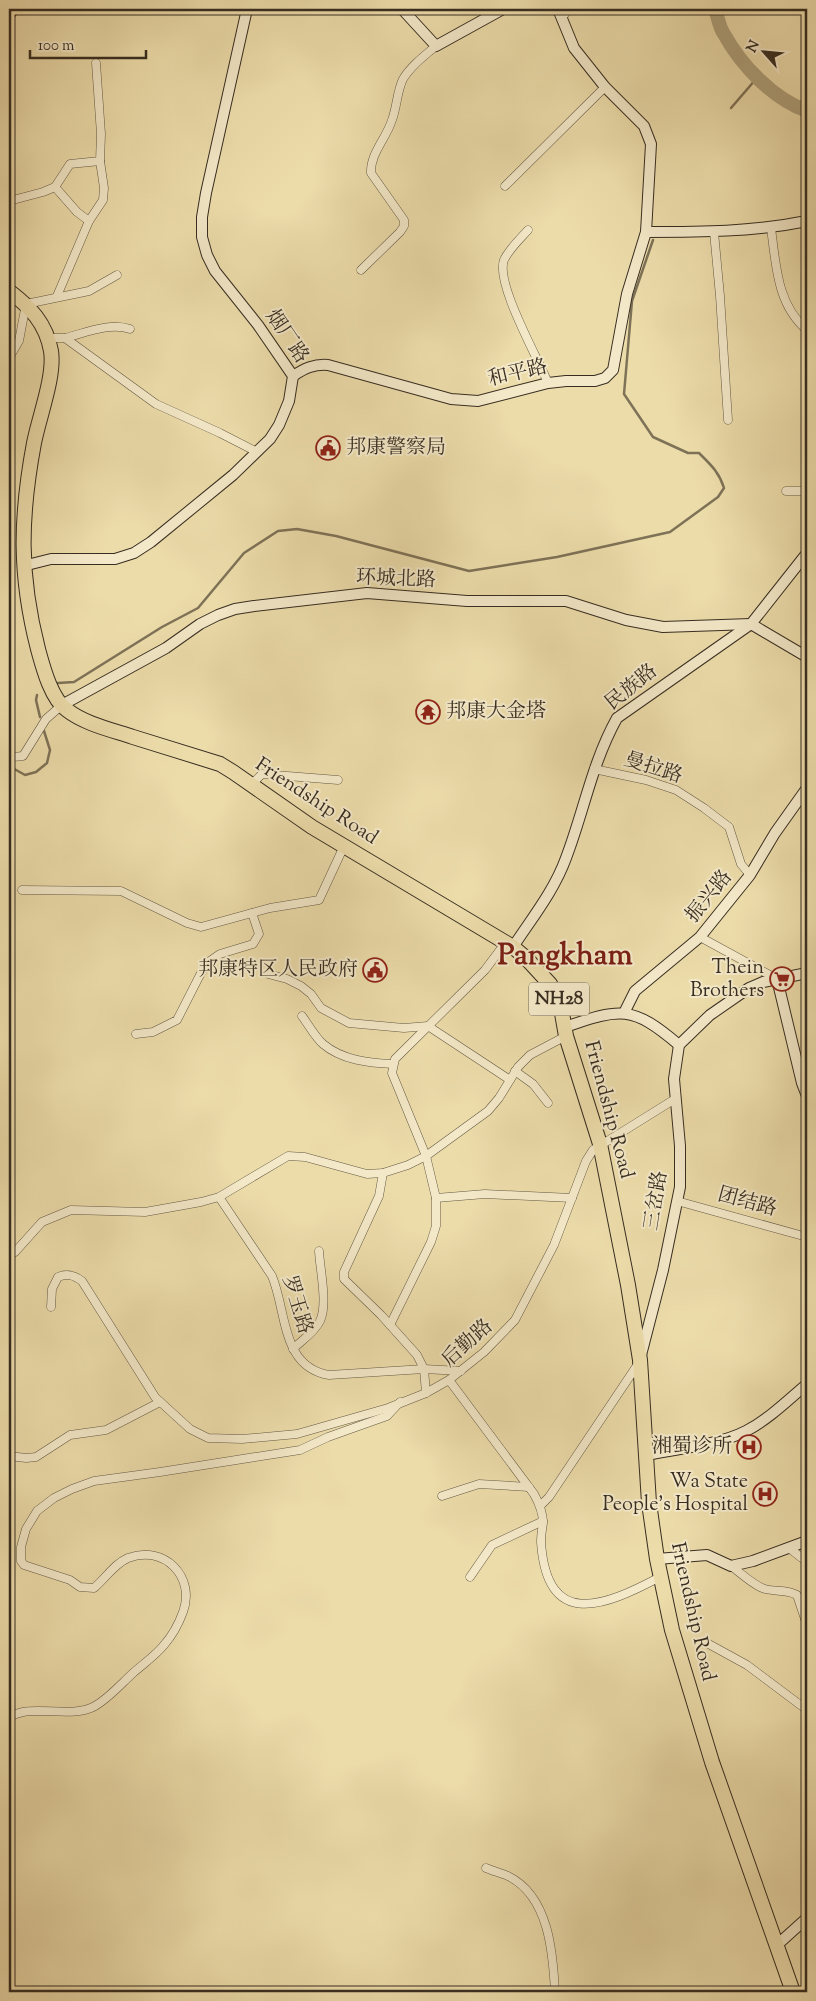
<svg xmlns="http://www.w3.org/2000/svg" width="816" height="2001" viewBox="0 0 816 2001" font-family="'Sorts Mill Goudy','Noto Serif SC',serif">
	<style>
		.lines { fill: none; stroke-linecap: round; stroke-linejoin: round }
		.stream { stroke: #7e7257; stroke-width: 2.5 }
		.river { stroke: #aea07b; stroke-width: 14 }
		.street-casing { stroke: #645943; stroke-width: 9 }
		.secondary-casing { stroke: #372d21; stroke-width: 12 }
		.highway-casing { stroke: #372d21; stroke-width: 16 }
		.street { stroke: #f3e8c8; stroke-width: 8 }
		.secondary { stroke: #f3e8c8; stroke-width: 10 }
		.highway { stroke: #ecdcaa; stroke-width: 14 }
		.labels { text-anchor: middle; dominant-baseline: central; stroke-width: 4; stroke-linejoin: round; paint-order: stroke }
		.shield { fill: #f3e8c8; stroke: #6f6553; stroke-width: 1 }
		.shield-label { font-size: 19px; font-weight: bold; fill: #372d21 }
		.street-label { font-size: 20px; fill: #372d21; stroke: #f3e8c8 }
		.poi-label { font-size: 20px; fill: #372d21; stroke: #f3e8c8; text-anchor: end }
		.town-label { font-size: 30px; font-weight: bold; fill: #7a1f14; stroke: #f3e8c8 }
	</style>
	<rect width="100%" height="100%" fill="#ecdcaa"/>
	<filter id="stains"><feTurbulence type="fractalNoise" baseFrequency=".004" numOctaves="4"/><feColorMatrix values="0 0 0 0 .2 0 0 0 0 .09 0 0 0 0 .02 0 0 0 .5 -.17"/></filter>
	<radialGradient id="worn" r=".72"><stop offset=".6" stop-color="#630" stop-opacity="0"/><stop offset="1" stop-color="#630" stop-opacity=".3"/></radialGradient>
	<g class="lines">
		<g class="stream">
			<polyline points="731,108 756,79"/>
			<path d="M58,683l16,-1 88,-55 36,-19 46,-55 34,-22 19,-2 39,7 133,35 88,-14 113,-25 48,-35 6,-9c-5,-16 -13,-23 -25,-35h-11l-35,-16 -29,-43 8,-93 21,-61"/>
			<polyline points="37,695 36,700 40,717"/>
			<polyline points="9,766 25,775 36,772 47,763 50,750 44,731"/>
		</g>
		<path class="river" d="M715,9c3,8 4,18 9,25 17,31 49,65 83,77"/>
		<g class="street-casing">
			<g id="street">
				<polyline points="561,16 565,14 568,9"/>
				<polyline points="505,186 605,87"/>
				<polyline points="55,187 77,212 89,221"/>
				<polyline points="9,201 43,192 55,187 70,164 100,161 101,134 96,63"/>
				<path d="M771,228c5,37 6,77 36,102"/>
				<path d="M528,230c-8,9 -19,19 -24,30 -9,23 34,98 44,123"/>
				<polyline points="714,232 720,296 728,420"/>
				<path d="M361,270l39,-38 4,-6v-6l-33,-47c-1,-19 15,-34 21,-53 5,-13 5,-29 11,-41 8,-13 21,-23 33,-33"/>
				<polyline points="57,296 89,221 103,200 104,188 100,161"/>
				<polyline points="48,338 65,338 156,404 220,433 257,452"/>
				<path d="M65,338c20,-5 45,-16 65,-9"/>
				<polyline points="9,358 19,341 26,304 89,291 117,275"/>
				<polyline points="786,491 807,491"/>
				<polyline points="9,755 13,757 23,756 46,719 62,705"/>
				<polyline points="594,769 646,780 676,790 704,808 729,827 741,864 750,875"/>
				<polyline points="252,784 262,774 338,780"/>
				<polyline points="22,890 121,891 187,923 201,927 270,908 319,900 344,846"/>
				<polyline points="700,937 777,979"/>
				<polyline points="268,974 287,979 301,986 311,994 321,1008 349,1023 404,1028 428,1026 510,1080"/>
				<path d="M302,1016c6,8 13,21 21,28 19,16 45,19 70,20"/>
				<polyline points="136,1034 153,1032 177,1020 201,973 210,961 220,954 253,944 259,934 252,913"/>
				<polyline points="515,1071 533,1084 548,1103"/>
				<polyline points="383,1173 379,1196 344,1272 344,1279 381,1315 417,1355 424,1369 426,1393"/>
				<path d="M219,1197l53,79c15,36 9,91 57,99l95,-6 37,2"/>
				<polyline points="436,1198 485,1194 572,1198"/>
				<polyline points="677,1201 807,1237"/>
				<polyline points="9,1256 15,1252 42,1222 71,1210 145,1212 201,1202 219,1197 288,1156 305,1157 367,1174 383,1173 408,1165 426,1156 488,1111 499,1098 518,1067 530,1055 566,1036"/>
				<path d="M51,1307l1,-18 6,-12c9,-4 16,-2 24,4l73,116 35,32 18,9 34,1 55,-5 91,-26 38,-15 23,-13"/>
				<polyline points="390,1325 431,1242 436,1226 436,1198 426,1156 392,1073 395,1059 485,970 506,942"/>
				<path d="M293,1349c8,-8 22,-17 27,-28 8,-17 0,-51 -1,-70"/>
				<polyline points="9,1456 26,1458 36,1457 70,1435 106,1430 160,1402"/>
				<polyline points="442,1496 479,1484 529,1487"/>
				<polyline points="540,1506 549,1497 638,1364"/>
				<polyline points="789,1548 807,1562"/>
				<path d="M731,1566c10,7 23,20 34,23 12,3 21,0 32,6l9,27"/>
				<polyline points="470,1577 492,1545 543,1521"/>
				<path d="M660,1577c-55,29 -113,54 -119,-35 0,-6 1,-13 2,-19 0,-10 -4,-20 -9,-29l-85,-114 35,-28 31,-32 39,-75 32,-84 7,-11 82,-51"/>
				<polyline points="705,1642 747,1665 807,1710"/>
				<path d="M9,1717c4,-2 9,-4 14,-5 21,-4 53,5 72,-6 14,-8 26,-22 38,-33 10,-9 22,-17 31,-28 7,-8 15,-22 19,-33 13,-35 -19,-68 -55,-54 -14,6 -22,20 -34,30l-14,-1 -10,-7 -46,-15 -3,-4v-14l5,-18 11,-18 17,-13 18,-9 22,-8 66,-9 140,-22 28,-13 59,-21 13,-14"/>
				<path d="M486,1868c7,3 15,5 22,8 41,20 45,77 47,116"/>
			</g>
		</g>
		<g class="secondary-casing">
			<g id="secondary">
				<polyline points="402,9 436,46 503,9"/>
				<polyline points="9,15 14,9"/>
				<path d="M646,232c55,0 107,0 161,-11"/>
				<path d="M293,376c12,-8 21,-12 35,-11l123,34 27,2 70,-18 18,-2h29l10,-3 8,-8 14,-76 19,-62 5,-88 -7,-18 -39,-39 -31,-39 -16,-39"/>
				<polyline points="23,566 51,559 115,559 134,553 151,542 233,475 270,439 279,425 289,401 293,376 258,325 215,271 207,255 202,237 202,217 206,193 247,9"/>
				<polyline points="62,705 166,648 200,624 218,615 235,609 254,606 367,593 467,601 566,601 626,620 663,627 751,624 807,657"/>
				<path d="M513,947c19,-29 41,-56 53,-89 18,-47 26,-95 51,-140l134,-94 56,-71"/>
				<polyline points="777,979 802,1083 807,1096"/>
				<polyline points="624,1013 635,991 700,937 750,875 775,833 807,788"/>
				<path d="M565,1027c56,-19 67,-22 114,18"/>
				<polyline points="641,1355 663,1270 680,1187 680,1146 674,1079 679,1045 710,1015 749,988 763,982 807,973"/>
				<path d="M646,1455c30,-6 73,-10 100,-24 23,-12 42,-31 61,-47"/>
				<polyline points="657,1559 707,1555 731,1566 753,1561 807,1541"/>
				<polyline points="777,1945 807,1918"/>
			</g>
		</g>
		<g class="highway-casing">
			<path id="highway" d="M9,291c21,16 37,32 42,60 4,25 -12,66 -17,92 -14,75 -15,132 4,206 5,18 13,50 29,61 18,14 45,20 66,27 29,9 58,18 87,27l13,8 79,55 201,120 13,11 24,26 10,18 6,34 34,108 28,141 12,75 9,143 8,56 15,71 40,132 81,230"/>
		</g>
		<use href="#street" class="street"/>
		<use href="#secondary" class="secondary"/>
		<use href="#highway" class="highway"/>
	</g>
	<defs>
		<g id="civic-ring" transform="scale(1.25)"><circle r="9.5" fill="#f3e8c8" stroke="#8f2418" stroke-width="1.5"/><path d="M-.6-6.5H3V-4.5H.6V-3L4-1V1h2V6H-6V1h2V-1L-.6-3ZM-1.2 2.5V6h2.4V2.5Z" fill="#8f2418"/></g>
		<g id="temple-ring" transform="scale(1.25)"><circle r="9.5" fill="#f3e8c8" stroke="#8f2418" stroke-width="1.5"/><path d="M0-6L5-2H3V0L6.5 2.5H4V6H1.5V3h-3V6H-4V2.5H-6.5L-3 0V-2H-5Z" fill="#8f2418"/></g>
		<g id="supermarket-ring" transform="scale(1.25)"><circle r="9.5" fill="#f3e8c8" stroke="#8f2418" stroke-width="1.5"/><path d="M-6-5.5h2.5l.6 2H6L4.5 2H-2.5L-4.4-4H-6ZM-1.5 3.2a1.3 1.3 0 1 0 .1 0ZM3 3.2a1.3 1.3 0 1 0 .1 0Z" fill="#8f2418"/></g>
		<g id="hospital-ring" transform="scale(1.25)"><circle r="9.5" fill="#f3e8c8" stroke="#8f2418" stroke-width="1.5"/><path d="M-5-5h3v3.5h4V-5h3V5h-3V1.5h-4V5h-3Z" fill="#8f2418"/></g>
	</defs>
	<g fill-rule="evenodd">
		<use href="#civic-ring" x="328" y="448"/>
		<use href="#temple-ring" x="428" y="712"/>
		<use href="#civic-ring" x="375" y="970"/>
		<use href="#supermarket-ring" x="782" y="979"/>
		<use href="#hospital-ring" x="749" y="1447"/>
		<use href="#hospital-ring" x="765" y="1494"/>
	</g>
	<g class="labels">
		<rect class="shield" x="529" y="982.5" width="60" height="33" rx="4"/>
		<g class="shield-label">
			<text x="559" y="999">NH28</text>
		</g>
		<g class="street-label">
			<text transform="translate(286 337) rotate(56)">烟厂路</text>
			<text transform="translate(518 374) rotate(-13)">和平路</text>
			<text transform="translate(396 580) rotate(2)">环城北路</text>
			<text transform="translate(632 688) rotate(-39)">民族路</text>
			<text transform="translate(653 769) rotate(18)">曼拉路</text>
			<text transform="translate(316 802) rotate(33)">Friendship Road</text>
			<text transform="translate(710 897) rotate(-51)">振兴路</text>
			<text transform="translate(608 1110) rotate(75)">Friendship Road</text>
			<text transform="translate(657 1201) rotate(-81)">三岔路</text>
			<text transform="translate(747 1203) rotate(15)">团结路</text>
			<text transform="translate(296 1305) rotate(73)">罗玉路</text>
			<text transform="translate(468 1344) rotate(-42)">后勤路</text>
			<text transform="translate(692 1612) rotate(77)">Friendship Road</text>
		</g>
		<g class="poi-label">
			<text x="346" y="448" text-anchor="start">邦康警察局</text>
			<text x="446" y="712" text-anchor="start">邦康大金塔</text>
			<text x="764" y="968">Thein<tspan x="764" dy="23">Brothers</tspan></text>
			<text x="358" y="970">邦康特区人民政府</text>
			<text x="732" y="1447">湘蜀诊所</text>
			<text x="748" y="1482">Wa State<tspan x="748" dy="23">People's Hospital</tspan></text>
		</g>
		<g class="town-label">
			<text x="565" y="956">Pangkham</text>
		</g>
	</g>
	<rect width="816" height="2001" fill="none" stroke="#ecdcaa" stroke-width="30"/>
	<rect x="10" y="10" width="796" height="1981" fill="none" stroke="#372d21" stroke-width="2.5"/>
	<rect x="15" y="15" width="786" height="1971" fill="none" stroke="#372d21"/>
	<g transform="translate(764 52) rotate(297)" stroke="#f3e8c8" stroke-width="4" paint-order="stroke">
	<path d="M0-4L9 19L0 12L-9 19Z" fill="#372d21"/>
	<text y="-8" font-size="14" font-weight="bold" text-anchor="middle" fill="#372d21">N</text>
	</g>
	<path d="M30 50v8h116v-8" fill="none" stroke="#372d21" stroke-width="2.5"/>
	<text x="38" y="50" font-size="15" fill="#372d21" stroke="#f3e8c8" stroke-width="4" paint-order="stroke">100 m</text>
	<rect width="100%" height="100%" filter="url(#stains)"/>
	<rect width="100%" height="100%" fill="url(#worn)"/>
</svg>
